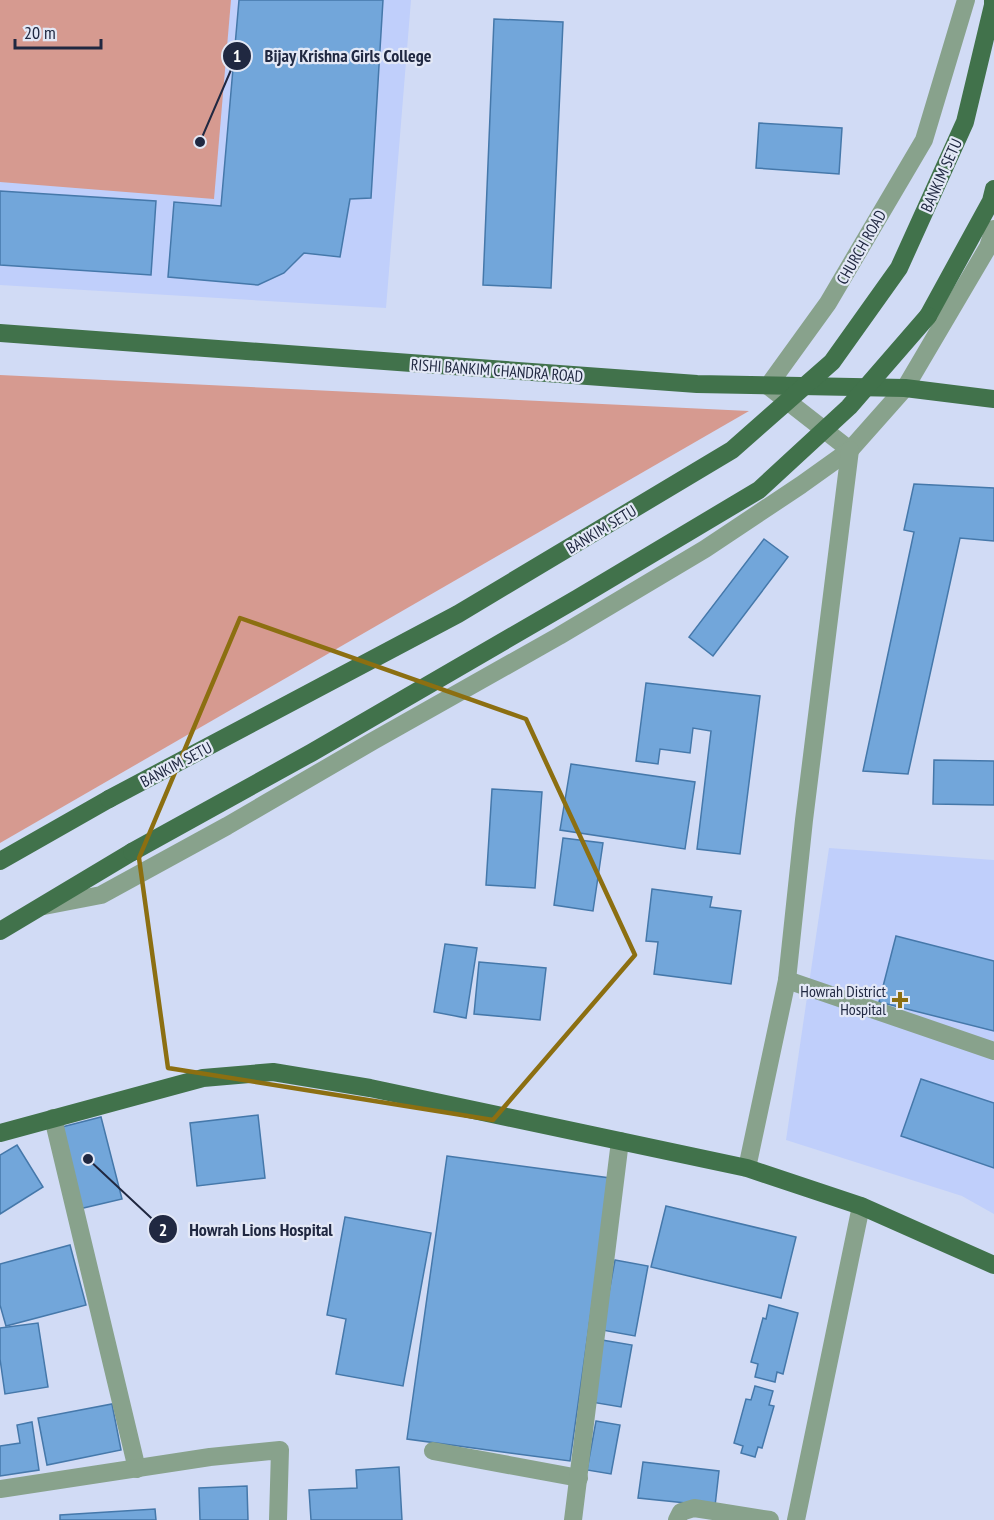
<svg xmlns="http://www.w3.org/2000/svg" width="994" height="1520" viewBox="0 0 994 1520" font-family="'PT Sans Narrow',sans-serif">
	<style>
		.built { fill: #c0cffb }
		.green { fill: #d69a90 }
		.building { fill: #72a6da; stroke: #4578aa; stroke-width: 1.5 }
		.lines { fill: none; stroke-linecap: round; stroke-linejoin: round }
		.minor { stroke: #88a28c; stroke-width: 18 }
		.major { stroke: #41724b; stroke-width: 18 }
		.major-bridge { stroke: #41724b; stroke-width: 18 }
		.marked { fill: none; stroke: #8c6f11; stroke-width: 4.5; stroke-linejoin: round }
		.poi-dot { fill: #8c6f11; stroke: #e3e8f6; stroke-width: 2 }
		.labels { text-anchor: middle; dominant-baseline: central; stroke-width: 4.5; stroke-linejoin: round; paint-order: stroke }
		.street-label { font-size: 16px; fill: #202841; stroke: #e3e8f6 }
		.poi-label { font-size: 16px; fill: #202841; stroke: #e3e8f6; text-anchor: end }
		.leader { fill: none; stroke: #202841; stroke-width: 2 }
		.callout-dot { fill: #202841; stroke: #e3e8f6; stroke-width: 2 }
		.mark-label { font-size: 18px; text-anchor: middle; font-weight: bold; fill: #fff }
		.callout-label { font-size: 18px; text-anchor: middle; font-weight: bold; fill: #202841; stroke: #e3e8f6; stroke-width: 4.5; stroke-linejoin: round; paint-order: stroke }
	</style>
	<rect width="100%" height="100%" fill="#d1dbf5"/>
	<g class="built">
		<polygon points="0,0 411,0 386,308 0,285"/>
		<polygon points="829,848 994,860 994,1214 962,1196 786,1140"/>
	</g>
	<g class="green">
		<polygon points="0,0 231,0 214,199 0,182"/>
		<polygon points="0,375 749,411 0,843"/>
	</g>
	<g class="building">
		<polygon points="239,0 383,0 371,198 350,199 340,257 304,253 284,273 258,285 168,277 174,202 221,206"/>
		<polygon points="494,19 563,22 551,288 483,285"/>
		<polygon points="759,123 842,128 839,174 756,168"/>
		<polygon points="0,191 156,201 151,275 0,265"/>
		<polygon points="914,484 994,488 994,541 960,538 908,774 863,771 914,532 904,530"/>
		<polygon points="764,539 788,557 713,656 689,637"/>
		<polygon points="646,683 760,696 740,854 697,849 711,731 693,728 690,753 660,749 658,764 636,761"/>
		<polygon points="934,760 994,761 994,805 933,804"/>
		<polygon points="571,764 695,782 685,849 560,830"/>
		<polygon points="492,789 542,792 535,888 486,885"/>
		<polygon points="563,838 603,843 593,911 554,905"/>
		<polygon points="652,889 712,897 710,907 741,911 731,984 654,974 658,942 646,941"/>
		<polygon points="896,936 994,961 994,1031 879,1002"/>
		<polygon points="445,944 477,948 466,1018 434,1012"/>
		<polygon points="479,962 546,968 540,1020 474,1014"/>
		<polygon points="921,1079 994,1103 994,1168 901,1136"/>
		<polygon points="258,1115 265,1178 197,1186 190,1123"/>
		<polygon points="101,1117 122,1199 79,1209 58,1128"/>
		<polygon points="17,1145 43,1187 0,1214 0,1155"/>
		<polygon points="447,1156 610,1178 570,1461 407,1439"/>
		<polygon points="666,1206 796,1237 781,1298 651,1267"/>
		<polygon points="345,1217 431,1233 403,1386 336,1374 346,1319 327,1315"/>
		<polygon points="70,1245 86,1305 6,1326 0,1305 0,1264"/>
		<polygon points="615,1260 648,1266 635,1336 602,1330"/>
		<polygon points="769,1305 798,1313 783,1374 777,1372 775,1382 755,1377 758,1364 751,1362 763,1318 766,1319"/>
		<polygon points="38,1323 48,1387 5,1394 0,1359 0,1328"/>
		<polygon points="602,1340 632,1345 621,1407 591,1402"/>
		<polygon points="755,1386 773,1391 769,1405 774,1406 762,1448 758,1447 755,1457 741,1453 743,1446 734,1443 746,1399 751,1400"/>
		<polygon points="112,1404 121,1450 47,1465 38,1418"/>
		<polygon points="596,1421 620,1425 611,1474 587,1470"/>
		<polygon points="32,1422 39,1470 0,1476 0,1446 20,1443 17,1425"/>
		<polygon points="643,1462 719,1471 715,1506 638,1498"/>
		<polygon points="399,1467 402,1520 311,1520 309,1490 357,1488 356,1470"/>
		<polygon points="247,1486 248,1520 200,1520 199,1488"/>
		<polygon points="155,1509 156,1520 60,1520 60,1515"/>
	</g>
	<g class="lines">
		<g class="minor">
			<polyline points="850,450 768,386 828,303 924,140 966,0"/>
			<polyline points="44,906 101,895 227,826 373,741 559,636 705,549 801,485 850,450 905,388 988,247 994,229"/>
			<polyline points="787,980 994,1051"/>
			<polyline points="53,1118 137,1469"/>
			<polyline points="747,1168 787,980 804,820 850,450"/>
			<polyline points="433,1451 579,1478"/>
			<polyline points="0,1489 210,1457 280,1450 278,1520"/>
			<polyline points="573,1520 620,1141"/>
			<polyline points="677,1520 681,1512 694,1508 770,1520"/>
			<polyline points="796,1520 861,1206"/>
		</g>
		<g class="major">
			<polyline points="928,316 991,201 994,189"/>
			<polyline points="0,333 697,384 905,388 994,399"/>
			<polyline points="0,861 109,799"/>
			<polyline points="0,931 132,852"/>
			<polyline points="0,1133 203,1078 273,1072 370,1088 747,1168 861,1206 994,1265"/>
		</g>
		<g class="major-bridge">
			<polyline points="109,799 458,614 732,450 832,362 899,268 965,122 993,5 993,0"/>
			<polyline points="132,852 311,753 578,598 759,490 849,407 928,316"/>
		</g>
	</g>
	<path class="marked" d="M240,618l286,101 109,236 -142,165 -325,-52 -29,-210z"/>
	<path class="poi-dot" d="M897 991h6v6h6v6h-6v6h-6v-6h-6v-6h6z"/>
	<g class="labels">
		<g class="street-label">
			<text transform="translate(941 175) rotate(-66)">BANKIM SETU</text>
			<text transform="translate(861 247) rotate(-60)">CHURCH ROAD</text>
			<text transform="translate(497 370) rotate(4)">RISHI BANKIM CHANDRA ROAD</text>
			<text transform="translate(601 529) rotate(-31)">BANKIM SETU</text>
			<text transform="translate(176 764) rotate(-28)">BANKIM SETU</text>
		</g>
		<g class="poi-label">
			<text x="886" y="991">Howrah District<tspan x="886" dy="18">Hospital</tspan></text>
		</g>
	</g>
	<path class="leader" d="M200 142L237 56M88 1159L163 1229"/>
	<g class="callout-dot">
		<circle cx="200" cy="142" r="6"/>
		<circle cx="88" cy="1159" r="6"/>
		<circle cx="237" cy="56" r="15"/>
		<circle cx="163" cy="1229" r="15"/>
	</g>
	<g class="mark-label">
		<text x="237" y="62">1</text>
		<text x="163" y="1236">2</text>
	</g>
	<g class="callout-label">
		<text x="348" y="62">Bijay Krishna Girls College</text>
		<text x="261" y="1236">Howrah Lions Hospital</text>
	</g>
	<path d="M15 39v9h86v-9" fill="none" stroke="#202841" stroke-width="3"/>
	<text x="24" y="39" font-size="18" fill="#202841" stroke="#e3e8f6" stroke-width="4.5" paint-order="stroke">20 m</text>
</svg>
